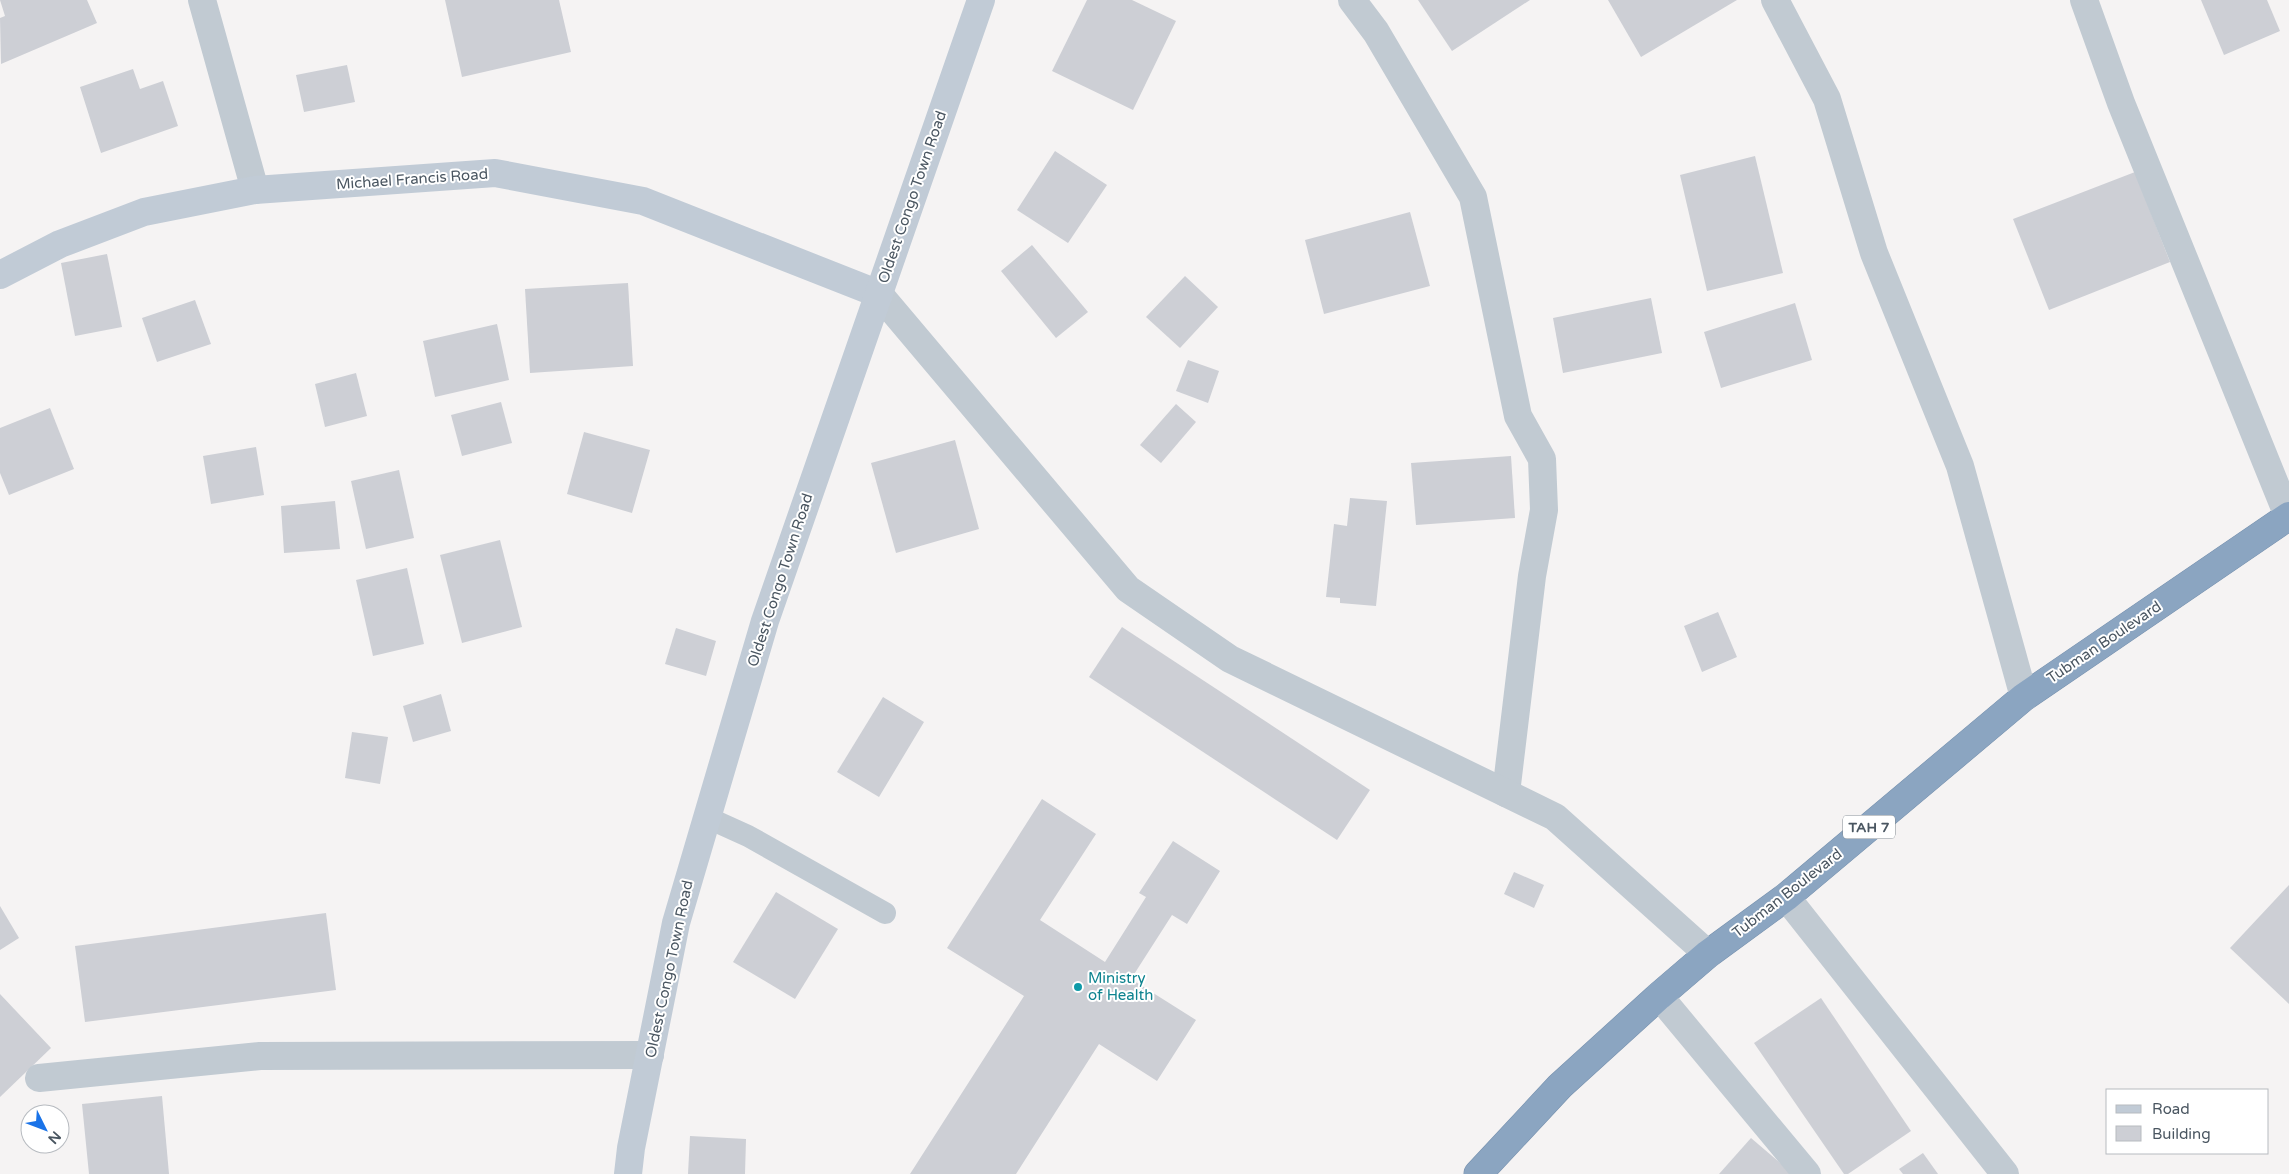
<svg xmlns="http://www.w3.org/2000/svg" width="2289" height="1174" viewBox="0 0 2289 1174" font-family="'Varela Round',sans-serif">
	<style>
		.building { fill: #cdcfd5 }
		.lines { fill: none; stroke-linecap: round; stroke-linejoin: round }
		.highway-casing { stroke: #7690ad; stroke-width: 29 }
		.lane { stroke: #c1cad2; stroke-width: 22 }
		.street { stroke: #c1cad2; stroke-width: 28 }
		.secondary { stroke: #c1cbd6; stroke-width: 28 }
		.highway { stroke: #8ba5c1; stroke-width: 28 }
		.culture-dot { fill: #0f9aa8; stroke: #fff; stroke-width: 2 }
		.labels { text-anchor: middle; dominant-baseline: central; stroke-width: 4; stroke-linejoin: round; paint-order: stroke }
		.shield { fill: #fff; stroke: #808990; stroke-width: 1 }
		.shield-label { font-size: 14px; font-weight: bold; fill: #4a5661 }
		.street-label { font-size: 15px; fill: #4a5661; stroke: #fff }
		.culture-label { font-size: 15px; fill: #0d838f; stroke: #fff; text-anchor: start }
	</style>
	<rect width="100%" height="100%" fill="#f5f3f3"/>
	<g class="building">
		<polygon points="0,0 87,0 97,23 1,64 0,18 5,16"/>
		<polygon points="445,0 559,0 571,52 462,77"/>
		<polygon points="1087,0 1132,0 1176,21 1133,110 1052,71"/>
		<polygon points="1418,0 1530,0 1452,51"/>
		<polygon points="1608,0 1737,0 1641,57"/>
		<polygon points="2201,0 2267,0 2280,31 2224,55"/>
		<polygon points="347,65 355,102 304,112 296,75"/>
		<polygon points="133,69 140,89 163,81 178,126 101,153 80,87"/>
		<polygon points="1055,151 1107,185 1068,243 1017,210"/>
		<polygon points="1755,156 1783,273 1707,291 1680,175"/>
		<polygon points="2135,172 2170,262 2049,310 2013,219"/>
		<polygon points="1410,212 1430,286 1324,314 1305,240"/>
		<polygon points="1032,245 1088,312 1056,338 1001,271"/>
		<polygon points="107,254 122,327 75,336 61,263"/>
		<polygon points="1185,276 1218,307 1180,348 1146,317"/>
		<polygon points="628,283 633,366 530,373 525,289"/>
		<polygon points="1651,298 1662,353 1563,373 1553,318"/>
		<polygon points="195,300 211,344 157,362 142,318"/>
		<polygon points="1795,303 1812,360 1721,388 1704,332"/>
		<polygon points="497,324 509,380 435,397 423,341"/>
		<polygon points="1188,360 1219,371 1208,403 1176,391"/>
		<polygon points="356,373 367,416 325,427 315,384"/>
		<polygon points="501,402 512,443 462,456 451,415"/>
		<polygon points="1176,404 1196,422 1161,463 1140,445"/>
		<polygon points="50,408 74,469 9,495 0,473 0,428"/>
		<polygon points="584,432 650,450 632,513 567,494"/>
		<polygon points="955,440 979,529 896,553 871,463"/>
		<polygon points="256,447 264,495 211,504 203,456"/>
		<polygon points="1511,456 1515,518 1416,525 1411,463"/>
		<polygon points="399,470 414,538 366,549 351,481"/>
		<polygon points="1350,498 1387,501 1376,606 1340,603 1340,598 1326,597 1334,524 1347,526"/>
		<polygon points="335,501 340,549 284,553 281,506"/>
		<polygon points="500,540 522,627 462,643 440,555"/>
		<polygon points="407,568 424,644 373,656 356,580"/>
		<polygon points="1718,612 1737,657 1702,672 1684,626"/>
		<polygon points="1122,627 1370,790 1337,840 1089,677"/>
		<polygon points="676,628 716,641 706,676 665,664"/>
		<polygon points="441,694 451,731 413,742 403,706"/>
		<polygon points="883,697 924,722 879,797 837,772"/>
		<polygon points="352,732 388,737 380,784 345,778"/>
		<polygon points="1042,799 1096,834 1040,920 1105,962 1146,897 1139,893 1173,841 1220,871 1187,924 1172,915 1131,979 1196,1020 1157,1081 1099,1044 1016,1174 910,1174 1024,996 947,948"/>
		<polygon points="1514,872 1544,885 1534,908 1504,894"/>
		<polygon points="2289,885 2289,1004 2230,948"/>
		<polygon points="776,892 838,929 795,999 733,962"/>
		<polygon points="0,906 19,938 0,950"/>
		<polygon points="326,913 336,990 85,1022 75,946"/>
		<polygon points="0,994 51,1048 0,1097"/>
		<polygon points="1821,998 1911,1131 1848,1174 1844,1174 1754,1043"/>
		<polygon points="162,1096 169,1174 89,1174 82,1104"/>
		<polygon points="690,1136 746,1139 745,1174 688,1174"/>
		<polygon points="1751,1138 1793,1174 1719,1174"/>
		<polygon points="1923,1153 1938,1174 1903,1174 1899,1169"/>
	</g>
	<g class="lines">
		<g class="highway-casing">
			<polyline id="highway" points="1478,1174 1560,1086 1659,996 1708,954 1786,897 2024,697 2289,516"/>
		</g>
		<polyline class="lane" points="706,817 748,836 885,913"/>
		<g class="street">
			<polyline points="202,0 255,190"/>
			<polyline points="1352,0 1376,32 1473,197 1518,416 1542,459 1544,510 1532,576 1506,793"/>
			<polyline points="1775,0 1827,99 1874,253 1960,466 2024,697"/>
			<polyline points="2084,0 2121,103 2288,516"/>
			<polyline points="879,294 1128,589 1230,659 1555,817 1708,954"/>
			<polyline points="1786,897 2005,1174"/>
			<polyline points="1659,996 1807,1174"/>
			<polyline points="39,1078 260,1056 650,1055"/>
		</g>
		<g class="secondary">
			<polyline points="0,275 60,244 144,212 255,190 495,173 643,201 879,294"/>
			<polyline points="628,1174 631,1148 676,923 765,621 981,0"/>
		</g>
		<use href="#highway" class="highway"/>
	</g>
	<circle class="culture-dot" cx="1078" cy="987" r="5"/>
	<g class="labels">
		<rect class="shield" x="1843" y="815.5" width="52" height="23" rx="4"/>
		<g class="shield-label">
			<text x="1869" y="827">TAH 7</text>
		</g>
		<g class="street-label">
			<text transform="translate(412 179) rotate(-4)">Michael Francis Road</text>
			<text transform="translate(912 197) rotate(-71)">Oldest Congo Town Road</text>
			<text transform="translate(780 580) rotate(-72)">Oldest Congo Town Road</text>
			<text transform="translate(2104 642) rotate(-34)">Tubman Boulevard</text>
			<text transform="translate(1787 893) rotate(-38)">Tubman Boulevard</text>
			<text transform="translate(669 969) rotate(-78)">Oldest Congo Town Road</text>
		</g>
		<g class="culture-label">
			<text x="1088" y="978">Ministry<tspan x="1088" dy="17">of Health</tspan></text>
		</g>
	</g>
	<rect x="2106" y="1089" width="162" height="65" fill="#ffffff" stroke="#b7bbc0"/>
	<rect x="2116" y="1105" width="25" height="8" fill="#c1cbd6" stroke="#b7bbc0"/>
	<text x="2152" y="1114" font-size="15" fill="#4a5661">Road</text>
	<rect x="2116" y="1126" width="25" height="15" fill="#cdcfd5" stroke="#b7bbc0"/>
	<text x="2152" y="1139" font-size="15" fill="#4a5661">Building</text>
	<g transform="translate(45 1129) rotate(132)"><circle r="24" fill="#ffffff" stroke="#b7bbc0"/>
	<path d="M0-4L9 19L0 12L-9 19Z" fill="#1a73e8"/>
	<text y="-8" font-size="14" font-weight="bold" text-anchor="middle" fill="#4a5661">N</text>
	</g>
</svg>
